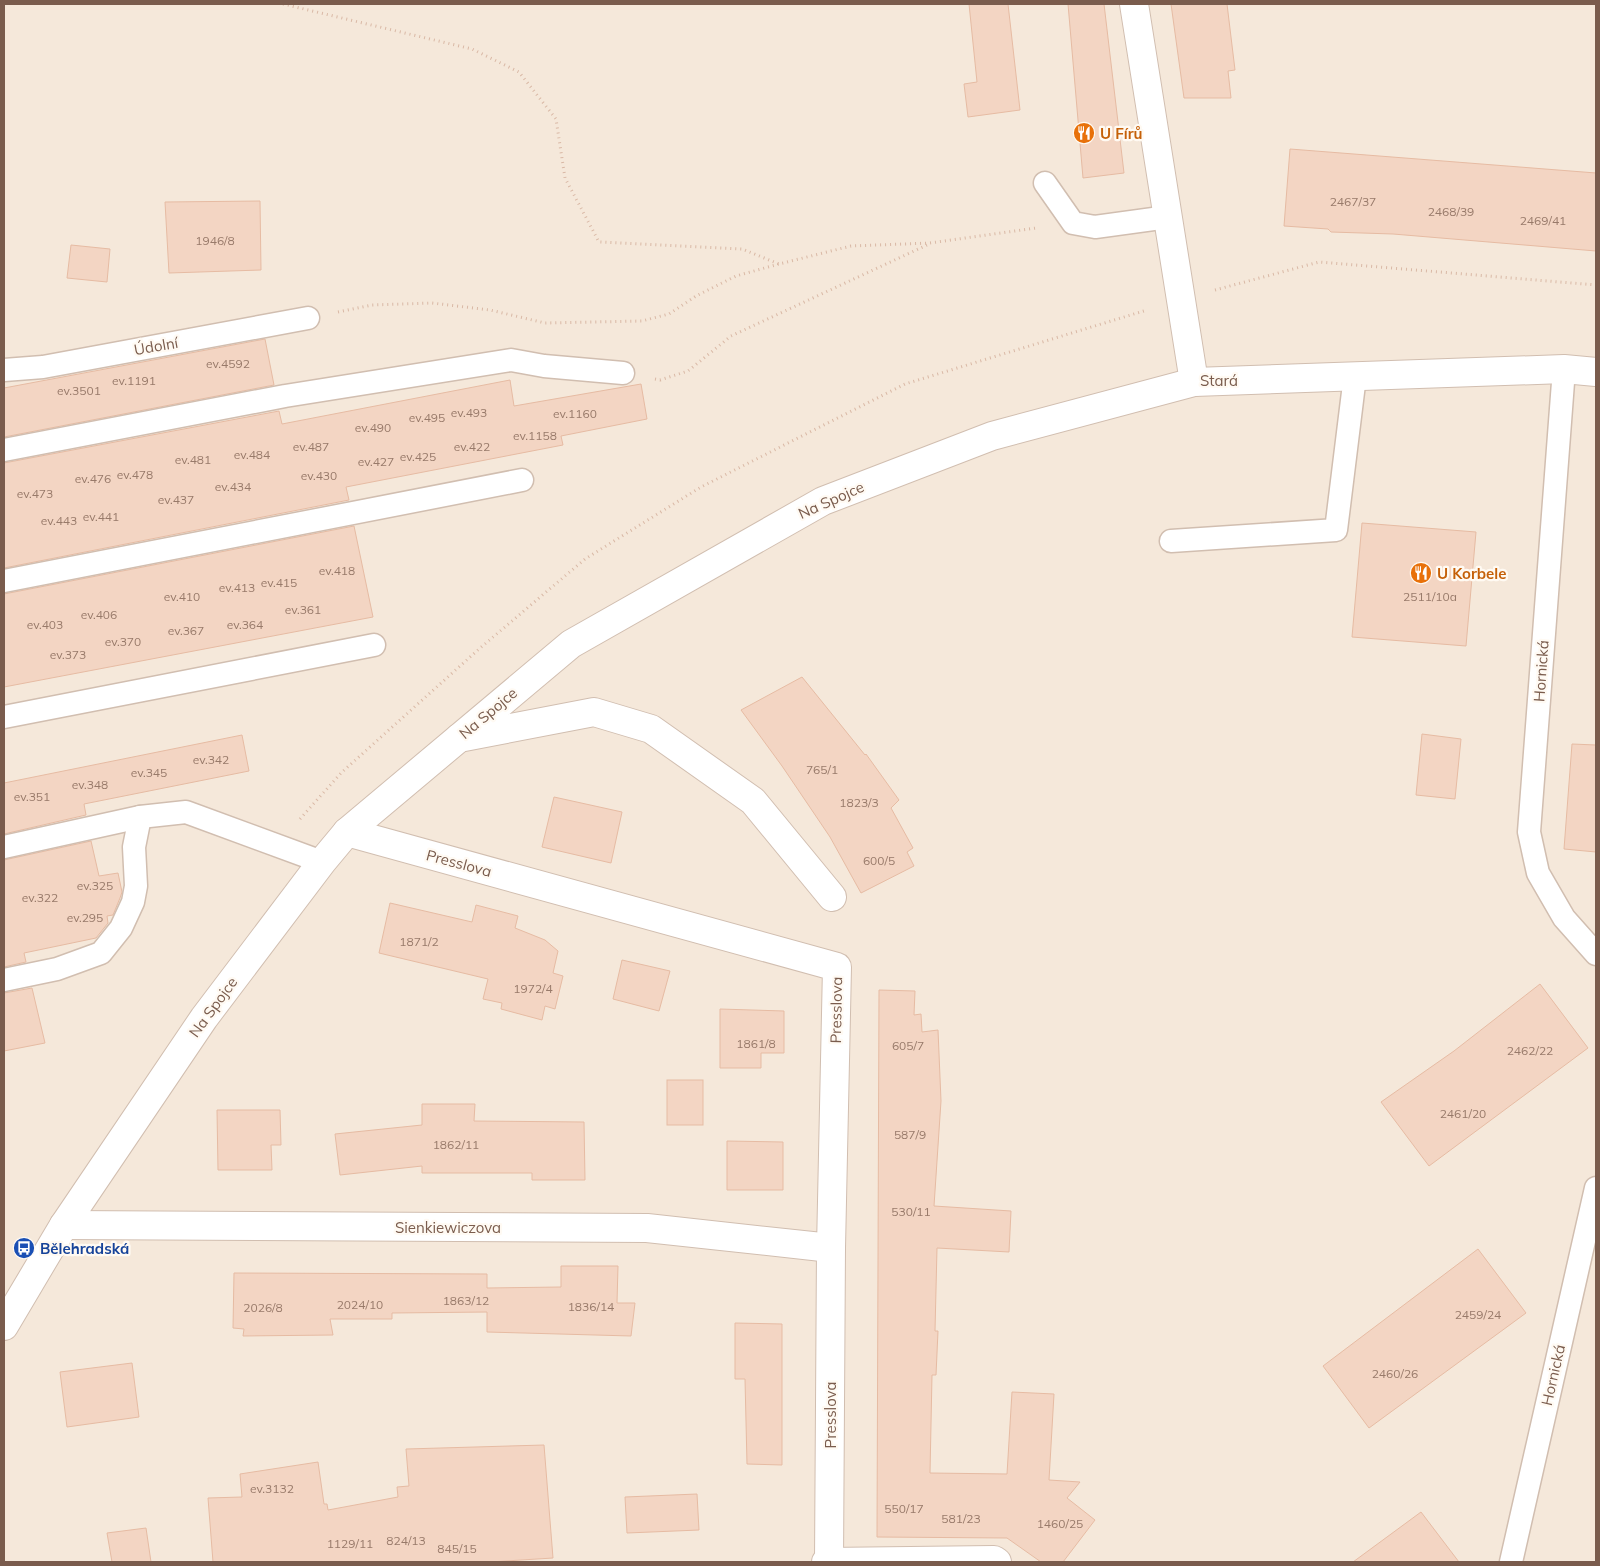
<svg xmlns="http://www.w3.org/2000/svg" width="1600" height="1566" viewBox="0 0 1600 1566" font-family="Mulish,sans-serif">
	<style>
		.residential { fill: #f5e8da }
		.building { fill: #f3d5c3; stroke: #e6bba3 }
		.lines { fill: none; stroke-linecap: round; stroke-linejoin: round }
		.service-casing { stroke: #d1beb0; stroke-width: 25 }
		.minor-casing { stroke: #d1beb0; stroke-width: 30 }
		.path { stroke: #d9b8a5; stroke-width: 3; stroke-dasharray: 1 4; stroke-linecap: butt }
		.service { stroke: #fff; stroke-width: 22 }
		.minor { stroke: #fff; stroke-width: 28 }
		.labels { text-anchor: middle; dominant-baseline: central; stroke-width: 4.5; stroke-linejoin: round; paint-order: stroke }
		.number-label { font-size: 12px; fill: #987a6a }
		.food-label { font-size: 15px; font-weight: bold; fill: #c56008; stroke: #fffaf3; text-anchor: start }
		.street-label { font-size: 15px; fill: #7a5c4d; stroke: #fffaf3 }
		.transit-label { font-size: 15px; font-weight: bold; fill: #164399; stroke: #fffaf3; text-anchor: start }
	</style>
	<rect width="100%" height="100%" fill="#fdf6ec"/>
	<rect class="residential" x="4" y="4" width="1592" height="1558"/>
	<g class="building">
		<polygon points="969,4 1008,4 1020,110 968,117 964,84 977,82"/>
		<polygon points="1068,4 1104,4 1124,173 1083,178"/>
		<polygon points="1171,4 1227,4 1235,70 1228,71 1231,98 1184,98"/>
		<polygon points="1290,149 1596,173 1596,251 1393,234 1331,232 1328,229 1284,226"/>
		<polygon points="260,201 261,270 169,273 165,202"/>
		<polygon points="71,245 110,249 107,282 67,278"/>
		<polygon points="265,339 274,385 4,437 4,388"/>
		<polygon points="510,380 514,406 641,384 647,419 561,436 563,445 346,487 349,500 4,568 4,463 279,411 282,424"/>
		<polygon points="1362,523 1476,532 1466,646 1352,637"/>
		<polygon points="354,526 373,617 4,687 4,594"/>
		<polygon points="802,677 865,755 866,754 899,800 891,808 913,848 907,852 914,866 861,893 830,837 782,766 741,710"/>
		<polygon points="1422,734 1461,739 1455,799 1416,795"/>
		<polygon points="242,735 249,771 84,804 86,815 4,834 4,783"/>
		<polygon points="1572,744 1596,745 1596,852 1564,849"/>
		<polygon points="554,797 622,812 611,863 542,847"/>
		<polygon points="91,841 99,876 118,873 122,892 120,898 113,915 107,916 108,923 96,938 24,953 26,962 4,967 4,860"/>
		<polygon points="390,903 472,922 476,905 518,916 515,928 545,940 558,951 553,973 563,976 555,1009 545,1006 542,1020 501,1009 502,1003 483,999 488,979 379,953"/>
		<polygon points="622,960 670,971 659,1011 613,999"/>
		<polygon points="1540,984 1588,1048 1429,1166 1381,1102 1454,1051"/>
		<polygon points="32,988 45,1043 4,1051 4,993"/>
		<polygon points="879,990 915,991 914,1015 921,1014 922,1032 938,1030 941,1101 934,1206 1011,1211 1009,1252 937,1248 935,1331 938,1331 936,1375 932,1375 930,1473 1007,1474 1012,1392 1054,1394 1049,1480 1080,1482 1067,1498 1095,1520 1063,1562 1041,1562 1007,1538 877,1537"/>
		<polygon points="720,1009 784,1011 784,1053 761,1053 761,1068 720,1068"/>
		<rect x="667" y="1080" width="36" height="45"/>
		<polygon points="422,1104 475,1104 474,1121 584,1122 585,1180 532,1180 532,1173 422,1173 422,1166 340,1175 335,1134 422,1125"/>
		<polygon points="217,1110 280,1110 281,1145 271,1145 272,1170 218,1170"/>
		<polygon points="727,1141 783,1142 783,1190 727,1190"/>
		<polygon points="1478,1249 1526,1313 1369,1428 1323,1366"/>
		<polygon points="561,1266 618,1266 617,1303 635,1303 631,1336 487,1332 487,1312 392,1313 392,1319 330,1319 333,1335 243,1336 244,1329 233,1328 234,1273 487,1274 487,1288 561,1287"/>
		<polygon points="735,1323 782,1324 782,1465 747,1464 745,1379 735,1379"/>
		<polygon points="132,1363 139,1417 67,1427 60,1372"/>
		<polygon points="544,1445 553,1558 490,1562 213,1562 208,1498 242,1497 240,1474 318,1462 324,1504 327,1504 328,1510 398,1497 397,1487 409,1486 406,1449"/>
		<polygon points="697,1494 699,1530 627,1533 625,1497"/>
		<polygon points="1421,1512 1459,1562 1353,1562"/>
		<polygon points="146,1528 151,1562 112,1562 107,1533"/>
	</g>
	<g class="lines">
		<g class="service-casing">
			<g id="service">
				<polyline points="1045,183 1073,223 1095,227 1168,217"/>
				<polyline points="1564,369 1529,832 1538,873 1564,918 1596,954"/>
				<polyline points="4,370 43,367 308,318"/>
				<polyline points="4,450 285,396 511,360 544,366 623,373"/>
				<polyline points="1171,541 1336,530 1355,376"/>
				<polyline points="4,581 522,480"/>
				<polyline points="4,717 374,645"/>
				<polyline points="4,847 140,817 186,812 322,862"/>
				<polyline points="4,980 57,969 101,953 121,928 133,902 136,886 134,847 140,817"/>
				<polyline points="1511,1562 1596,1188"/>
			</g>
		</g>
		<g class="minor-casing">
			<g id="minor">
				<polyline points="1134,4 1194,382"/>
				<polyline points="459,738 594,712 651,729 753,801 832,897"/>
				<polyline points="347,832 837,967 831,1248 829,1562"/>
				<polyline points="64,1225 647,1228 831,1248"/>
				<polyline points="4,1326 64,1225 204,1018 322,862 347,832 571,644 823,501 992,436 1194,382 1564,369 1596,372"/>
				<polyline points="826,1562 994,1560 997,1562"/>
			</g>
		</g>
		<g class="path">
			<polyline points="283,4 472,49 519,72 556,119 565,178 599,242 742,249 779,264 851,246 930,243 1036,228"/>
			<polyline points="1215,290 1319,262 1596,285"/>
			<polyline points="338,312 372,305 432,303 490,310 545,323 642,321 669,314 696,296 736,276 779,264"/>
			<polyline points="655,379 660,380 688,371 731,336 927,245"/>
			<polyline points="300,819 341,773 479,649 585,559 701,487 905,384 1147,310"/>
		</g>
		<use href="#service" class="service"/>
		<use href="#minor" class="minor"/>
	</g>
	<defs>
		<g id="restaurant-disc" transform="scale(1.125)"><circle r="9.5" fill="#e8710a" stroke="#fffaf3"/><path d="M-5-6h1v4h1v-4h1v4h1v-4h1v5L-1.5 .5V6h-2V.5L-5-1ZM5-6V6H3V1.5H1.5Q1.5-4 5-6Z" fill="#fff"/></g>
		<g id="bus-disc" transform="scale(1.125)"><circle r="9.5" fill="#1a4fb4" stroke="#fffaf3"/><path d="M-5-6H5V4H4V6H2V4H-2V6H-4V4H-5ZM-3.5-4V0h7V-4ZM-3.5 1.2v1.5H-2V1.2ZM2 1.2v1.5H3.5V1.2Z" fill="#fff"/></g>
	</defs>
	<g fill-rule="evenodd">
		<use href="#restaurant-disc" x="1084" y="133"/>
		<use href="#restaurant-disc" x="1421" y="573"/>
		<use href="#bus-disc" x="24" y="1248"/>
	</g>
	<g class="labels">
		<g class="number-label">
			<text x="1353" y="201">2467/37</text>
			<text x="1451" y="211">2468/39</text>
			<text x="1543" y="220">2469/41</text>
			<text x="215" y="240">1946/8</text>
			<text x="228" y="363">ev.4592</text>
			<text x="134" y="380">ev.1191</text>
			<text x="79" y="390">ev.3501</text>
			<text x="469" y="412">ev.493</text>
			<text x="575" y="413">ev.1160</text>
			<text x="427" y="417">ev.495</text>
			<text x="373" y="427">ev.490</text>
			<text x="535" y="435">ev.1158</text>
			<text x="311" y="446">ev.487</text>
			<text x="472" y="446">ev.422</text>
			<text x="252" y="454">ev.484</text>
			<text x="418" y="456">ev.425</text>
			<text x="193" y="459">ev.481</text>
			<text x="376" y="461">ev.427</text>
			<text x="135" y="474">ev.478</text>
			<text x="319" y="475">ev.430</text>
			<text x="93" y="478">ev.476</text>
			<text x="233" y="486">ev.434</text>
			<text x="35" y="493">ev.473</text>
			<text x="176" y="499">ev.437</text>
			<text x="101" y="516">ev.441</text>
			<text x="59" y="520">ev.443</text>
			<text x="337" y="570">ev.418</text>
			<text x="279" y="582">ev.415</text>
			<text x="237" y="587">ev.413</text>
			<text x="182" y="596">ev.410</text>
			<text x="1430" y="596">2511/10a</text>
			<text x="303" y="609">ev.361</text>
			<text x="99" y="614">ev.406</text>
			<text x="45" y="624">ev.403</text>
			<text x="245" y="624">ev.364</text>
			<text x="186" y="630">ev.367</text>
			<text x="123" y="641">ev.370</text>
			<text x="68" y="654">ev.373</text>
			<text x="211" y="759">ev.342</text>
			<text x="822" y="769">765/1</text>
			<text x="149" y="772">ev.345</text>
			<text x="90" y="784">ev.348</text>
			<text x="32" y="796">ev.351</text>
			<text x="859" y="802">1823/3</text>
			<text x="879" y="860">600/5</text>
			<text x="95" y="885">ev.325</text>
			<text x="40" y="897">ev.322</text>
			<text x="85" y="917">ev.295</text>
			<text x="419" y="941">1871/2</text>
			<text x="533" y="988">1972/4</text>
			<text x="756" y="1043">1861/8</text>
			<text x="908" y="1045">605/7</text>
			<text x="1530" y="1050">2462/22</text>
			<text x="1463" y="1113">2461/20</text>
			<text x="910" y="1134">587/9</text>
			<text x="456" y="1144">1862/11</text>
			<text x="911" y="1211">530/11</text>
			<text x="466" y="1300">1863/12</text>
			<text x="360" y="1304">2024/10</text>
			<text x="591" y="1306">1836/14</text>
			<text x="263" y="1307">2026/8</text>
			<text x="1478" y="1314">2459/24</text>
			<text x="1395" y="1373">2460/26</text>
			<text x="272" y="1488">ev.3132</text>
			<text x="904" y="1508">550/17</text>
			<text x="961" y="1518">581/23</text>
			<text x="1060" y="1523">1460/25</text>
			<text x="406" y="1540">824/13</text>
			<text x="350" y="1543">1129/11</text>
			<text x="457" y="1548">845/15</text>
		</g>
		<g class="food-label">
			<text x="1100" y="133">U Fírů</text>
			<text x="1437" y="573">U Korbele</text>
		</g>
		<g class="street-label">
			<text transform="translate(156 346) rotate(-10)">Údolní</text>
			<text x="1219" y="380">Stará</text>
			<text transform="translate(831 500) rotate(-24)">Na Spojce</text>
			<text transform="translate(1541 671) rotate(-86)">Hornická</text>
			<text transform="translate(488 713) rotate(-40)">Na Spojce</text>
			<text transform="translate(459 863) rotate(15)">Presslova</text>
			<text transform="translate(213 1007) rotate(-54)">Na Spojce</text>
			<text transform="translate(836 1010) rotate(-89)">Presslova</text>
			<text x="448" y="1227">Sienkiewiczova</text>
			<text transform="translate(1553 1375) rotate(-77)">Hornická</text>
			<text transform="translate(830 1415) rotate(-90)">Presslova</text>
		</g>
		<g class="transit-label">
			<text x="40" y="1248">Bělehradská</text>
		</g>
	</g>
	<rect width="1600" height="1566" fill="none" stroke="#7a5c4d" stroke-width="10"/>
</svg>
